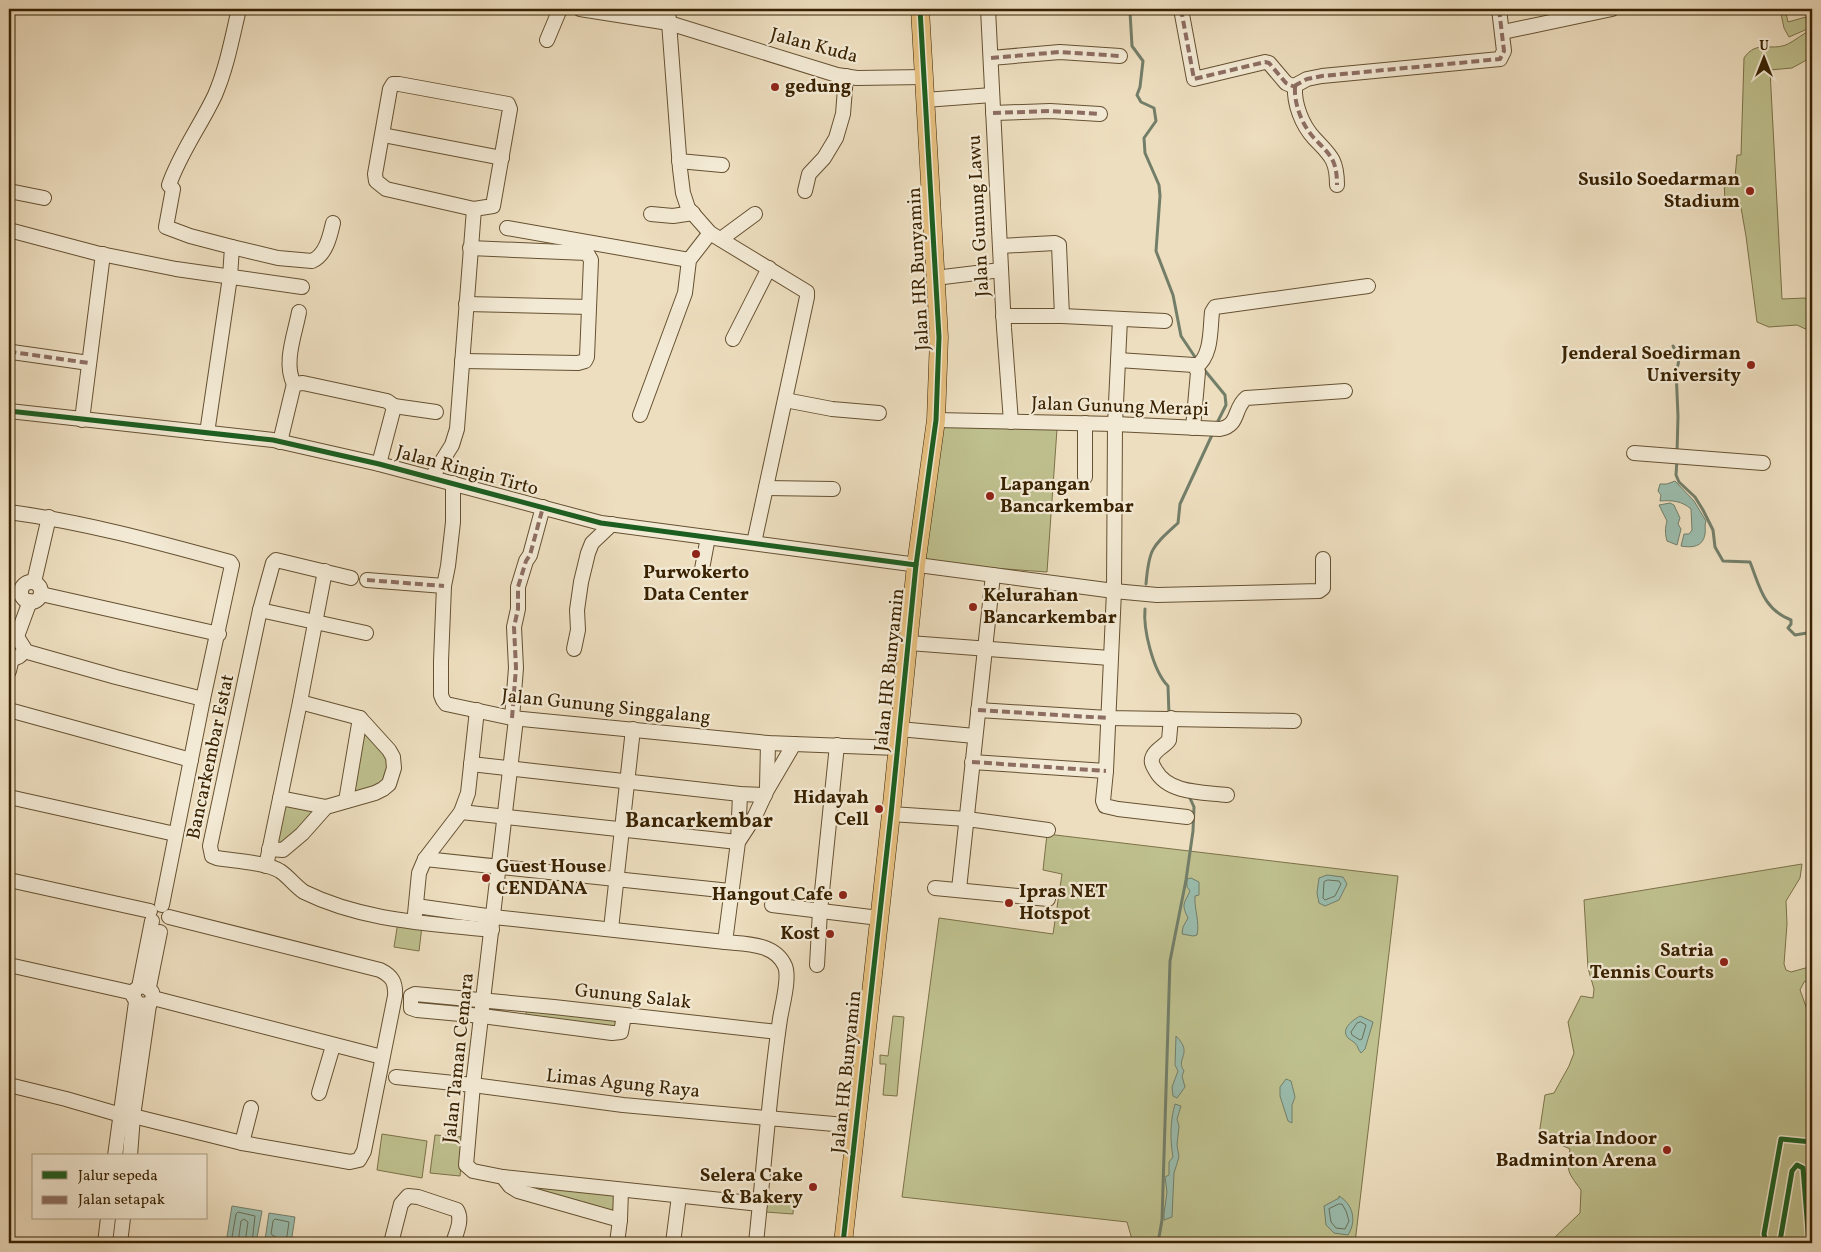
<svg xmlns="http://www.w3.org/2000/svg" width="1821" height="1252" viewBox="0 0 1821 1252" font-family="Vollkorn,serif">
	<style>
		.green { fill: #bec08e; stroke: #7c7148 }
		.water { fill: #9abcad; stroke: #737e69 }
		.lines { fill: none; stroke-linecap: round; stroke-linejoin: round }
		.shore { stroke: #6a6f58; stroke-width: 1 }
		.stream { stroke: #737e69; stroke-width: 3 }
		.minor-casing { stroke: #665131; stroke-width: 16 }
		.major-casing { stroke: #392202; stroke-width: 19 }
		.minor { stroke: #f3ead5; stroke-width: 14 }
		.major { stroke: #e6bf80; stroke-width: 18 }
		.quiet { stroke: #8d6e63; stroke-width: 4; stroke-dasharray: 8 4; stroke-linecap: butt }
		.cycleway-casing { stroke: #f3ead5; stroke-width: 8 }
		.cycleway { stroke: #1b5e20; stroke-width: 5 }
		.poi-dot { fill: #8f2418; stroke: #f3ead5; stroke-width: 2 }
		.labels { text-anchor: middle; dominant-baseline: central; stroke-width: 4.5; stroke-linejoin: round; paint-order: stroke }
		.street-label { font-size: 19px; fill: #392202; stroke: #f3ead5 }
		.poi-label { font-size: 19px; font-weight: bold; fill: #392202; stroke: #f3ead5; text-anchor: end }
		.quarter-label { font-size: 21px; font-weight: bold; fill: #392202; stroke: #f3ead5 }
	</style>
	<rect width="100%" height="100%" fill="#eddebf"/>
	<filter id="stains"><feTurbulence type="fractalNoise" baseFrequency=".004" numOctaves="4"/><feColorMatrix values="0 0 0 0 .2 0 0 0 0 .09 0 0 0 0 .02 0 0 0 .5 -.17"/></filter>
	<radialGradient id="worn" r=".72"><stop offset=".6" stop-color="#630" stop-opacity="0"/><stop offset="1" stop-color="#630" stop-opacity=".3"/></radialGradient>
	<g class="green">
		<polygon points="1780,9 1785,9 1788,22 1806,17 1807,23 1812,22 1812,27 1789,37 1784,28"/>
		<path d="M1812,30v27l-20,11 -22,2 12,229 23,-1 7,6v28l-15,-7 -28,2 -12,-5 -11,-86 -6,-34h-15l-1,-22 11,-2 2,-23h4l3,-97c13,-19 27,-6 44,-14 8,-4 15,-11 24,-14z"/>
		<polygon points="933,420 1057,429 1047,572 923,563"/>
		<polygon points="361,732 386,751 390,758 383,785 350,796"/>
		<polygon points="282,802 318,809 285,845 273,845"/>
		<polygon points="1047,834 1398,876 1355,1243 1133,1243 1127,1222 902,1197 939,918 1053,934 1062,874 1043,870"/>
		<path d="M1802,864l-2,14 -14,23 1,23 -3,40 2,6 5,2 18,-5v13l-5,2 -4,8 12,33v220h-263l31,-30 1,-23c-13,-18 -15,-18 -11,-41l-31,-14 6,-40 9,-2 15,-27 5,-13 -6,-31 13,-26 12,2 1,-9 -6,-21 -4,-68z"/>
		<polygon points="398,922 422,926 419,951 394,947"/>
		<polygon points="527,1008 621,1018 618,1031 525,1020"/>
		<polygon points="893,1016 904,1017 897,1096 883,1095 886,1064 880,1064 880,1055 888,1056"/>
		<polygon points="382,1134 427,1141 422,1178 377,1170"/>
		<polygon points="435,1135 464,1137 460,1176 430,1173"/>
		<polygon points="509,1180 618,1193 618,1216 516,1187"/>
		<polygon points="767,1193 794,1195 793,1214 766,1212"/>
	</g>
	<g class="water">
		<path d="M1675,481l19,20 12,20c-2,6 0,8 -1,13 -2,13 -13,14 -24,12l3,-12h5l3,-4 -1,-21c-9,-8 -19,-9 -31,-8l1,-6 -3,-4 2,-7h7z"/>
		<path d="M1670,503l4,2 6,13 -2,6 3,5 -4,16 -10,-4c-2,-7 -2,-13 0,-20l-8,-16z"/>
		<polygon points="1327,875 1343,877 1347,884 1339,900 1325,906 1319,903 1317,893 1319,878"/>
		<path d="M1191,878l8,4v13l-4,1c-1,13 5,26 2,39l-4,1 -11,-2 1,-7 5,-9c-7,-14 -4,-14 2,-27l-3,-4v-8z"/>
		<path d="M1360,1016l13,6 -8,27 -4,4c-3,-3 -3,-7 -6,-10 -2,-2 -5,-3 -7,-5 -8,-9 5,-18 12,-22z"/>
		<path d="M1176,1036c18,18 -1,22 8,35l-2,5 3,11 -8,11 -4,-2 -1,-9 6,-16 -3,-6z"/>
		<polygon points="1286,1079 1291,1081 1295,1097 1292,1105 1292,1123 1288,1121 1280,1096 1280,1087"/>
		<path d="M1175,1104l6,2 -4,13 2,7 -2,19 2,12 -5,16 -2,44 -8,3v-6l3,-22 -2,-15 4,-2v-13l4,-5c-3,-17 -3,-36 2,-53z"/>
		<path d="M1339,1196c14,8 18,25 9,39l-14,-2 -8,-8 -2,-19 15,-8z"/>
		<polygon points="232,1206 262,1211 256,1243 226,1243"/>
		<polygon points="269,1213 295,1217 291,1243 265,1240"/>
	</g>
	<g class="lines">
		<g class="shore">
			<polygon points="1328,880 1339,881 1341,884 1335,896 1325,900 1323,898 1324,882"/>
			<polygon points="1361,1022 1366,1025 1362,1039 1360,1040 1352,1035 1351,1032 1357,1023"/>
			<polygon points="1339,1204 1342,1204 1346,1211 1349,1221 1345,1229 1336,1228 1331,1222 1329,1209"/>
			<polyline points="231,1243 236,1214 238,1212 255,1216 252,1243"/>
			<polyline points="238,1243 241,1221 244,1219 248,1222 245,1243"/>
			<polyline points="278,1243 277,1238 271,1234 273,1221 275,1219 289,1222 286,1243"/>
		</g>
		<g class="stream">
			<polyline points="1128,9 1130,12 1132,46 1143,61 1140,87 1137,95 1141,102 1154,108 1156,121 1144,138 1145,153 1159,185 1160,196 1156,251 1173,295 1181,336 1197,360"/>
			<path d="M1673,346c5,9 8,14 3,24l2,46 -1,37"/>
			<polyline points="1202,367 1225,395 1226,405 1217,423"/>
			<path d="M1677,459l-1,16 3,7 16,15 8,13 10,20 2,17 8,14 27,1c10,25 13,47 41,58v4l-3,4 7,7 12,-2 5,6"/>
			<path d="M1146,584c3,-36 6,-37 32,-61l2,-19 32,-69"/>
			<path d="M1145,609c-2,20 8,62 23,77l1,29"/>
			<polyline points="1158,1243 1162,1220 1170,961 1186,880 1193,831 1194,807 1189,796"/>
		</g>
		<g class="minor-casing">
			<g id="minor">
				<polyline points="580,9 669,23 837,75 857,78 924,77"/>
				<polyline points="668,9 680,169 683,193 688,208 710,233 807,292 807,297 754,543"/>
				<polyline points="988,9 1004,328 1011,422"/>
				<polyline points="1181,9 1194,79 1265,62 1269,63 1286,83 1295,87"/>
				<polyline points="1503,32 1612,9"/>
				<polyline points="547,40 560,9"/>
				<polyline points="991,58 1060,52 1120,56"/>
				<polygon points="393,84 399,84 508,104 510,109 493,206 474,209 386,189 376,181 375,174 390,89"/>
				<polyline points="1295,87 1296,85 1307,79 1322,76 1500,59 1504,51 1499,9"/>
				<path d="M1295,87c-1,17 7,38 19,51 16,17 23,21 23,47"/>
				<polyline points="925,100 992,95"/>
				<polyline points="993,113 1050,111 1100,114"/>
				<polyline points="383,135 502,158"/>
				<polyline points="679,161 722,165"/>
				<polyline points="9,191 44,198"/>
				<polyline points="805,191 809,174 824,158 836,138 843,114 846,76"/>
				<polyline points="651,214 673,216 693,213"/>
				<polyline points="507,228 689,260"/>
				<polyline points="9,230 96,253 176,269 302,287"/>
				<polyline points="721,239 755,214"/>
				<polyline points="1000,246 1055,243 1059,245 1062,316"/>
				<path d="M232,247l46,11 34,3c14,-6 18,-25 21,-38"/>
				<polyline points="935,278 1001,270"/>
				<polyline points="466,304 589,307"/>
				<polyline points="1003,316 1062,316 1165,321"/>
				<polyline points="1120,319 1115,424 1114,591 1106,771 1103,801 1105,806 1118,809 1187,817"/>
				<polyline points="733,339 769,268"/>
				<polyline points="9,354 12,352 89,363"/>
				<polyline points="1118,360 1194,365 1198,372 1193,428"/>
				<polyline points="462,361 578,363 585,361 587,357 591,260 587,253 470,248"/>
				<path d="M1196,367c16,-11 14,-37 16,-55l3,-5 153,-21"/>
				<path d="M294,384c-11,-21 1,-50 5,-72"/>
				<polyline points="785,400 832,409 879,413"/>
				<polyline points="394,406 436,412"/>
				<polyline points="9,411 273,440 379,464 601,523 1114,591 1157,595 1319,591 1323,588 1323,559"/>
				<polyline points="640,415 685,293 689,260 710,233"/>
				<polyline points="82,420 103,254"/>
				<path d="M936,420l179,4 105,5c20,-4 13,-20 26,-31l99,-7"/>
				<path d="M207,433l23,-156 2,-30 -42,-11 -24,-9 7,-38 -4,-4c11,-32 32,-60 46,-90 12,-28 17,-57 24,-86"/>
				<polyline points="280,442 294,384 303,383 387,401 394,406 393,411 379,464"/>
				<polyline points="1634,453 1763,463"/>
				<polyline points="432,477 452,445 457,429 474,209"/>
				<polyline points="1085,477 1085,423"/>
				<polyline points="453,483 453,522 448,566 444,586 441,661 441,695 443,700 446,704 512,718 768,743 897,748"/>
				<polyline points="766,488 833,489"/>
				<path d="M9,512c75,10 148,30 221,50l2,3 -29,134 -41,206"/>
				<polyline points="702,569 708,537"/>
				<path d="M351,578l-75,-18 -3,3 -13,47 -50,236 2,10 5,2c17,3 48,4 63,13 9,6 15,15 24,21 59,29 123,31 188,38"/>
				<polyline points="367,580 444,586"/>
				<polyline points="34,582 49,517"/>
				<circle cx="31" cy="592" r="10"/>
				<polyline points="41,594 219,634"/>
				<polyline points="260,610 366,633"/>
				<polyline points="16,639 30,601"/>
				<path d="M9,640l3,-1 7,1 5,8c-1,8 -8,12 -15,9"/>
				<polyline points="909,643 1110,658"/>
				<polyline points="574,649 578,630 577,610 581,582 588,553 592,543 612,524"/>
				<polyline points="24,651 116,677 203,699"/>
				<polyline points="9,671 12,658"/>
				<polyline points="9,710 191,760"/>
				<polyline points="978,710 1108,718 1294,721"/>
				<polyline points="512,718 516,668 514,627 518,609 518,587 526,561 530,555 543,507"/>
				<path d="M1171,718l-2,22c-4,6 -13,9 -16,16 -3,6 0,10 3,15 13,23 48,21 71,24"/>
				<polyline points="516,719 473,1085 466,1165 473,1171 503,1177 760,1204"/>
				<polyline points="899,729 975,736"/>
				<polyline points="972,762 1106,771"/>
				<polyline points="471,764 740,794 765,795"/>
				<polyline points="767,787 768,743"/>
				<polyline points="9,797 175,834"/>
				<polyline points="280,798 326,807"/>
				<polyline points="346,801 360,718"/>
				<polyline points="461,812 738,842 740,794"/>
				<polyline points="891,814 967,819 1048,830"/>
				<polyline points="269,849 283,850 302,834 326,807 375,793 383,789 389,784 394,768 393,757 389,750 360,718 300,702"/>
				<polyline points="425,859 730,891"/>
				<polyline points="266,866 300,702 325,571"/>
				<polyline points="9,880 150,911"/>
				<polyline points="935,888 1048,899"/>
				<polyline points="959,889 993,575"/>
				<polyline points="772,905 879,918"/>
				<path d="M416,906l78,11 231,25c21,2 50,1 60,24 5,12 -3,40 -5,53 -11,74 -16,149 -24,224"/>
				<polyline points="415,914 419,873 425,859 461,812 468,793 477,710"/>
				<polyline points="611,929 633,729"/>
				<polyline points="725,942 738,842 755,816 767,790 794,744"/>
				<polyline points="9,965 134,993"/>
				<polyline points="817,965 820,911 837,745"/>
				<polyline points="139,987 145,986 152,992 153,998 149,1005 138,1004 133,996 135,990 139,987 152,921"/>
				<polyline points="149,987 160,932"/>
				<polyline points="153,998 382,1057"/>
				<polyline points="624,1016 621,1032 612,1033 482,1016 417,1010 411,1008 411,996 415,994 554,1007 778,1032"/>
				<polyline points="396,1077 473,1085 623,1105 856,1126"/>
				<path d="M9,1085l57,14 55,16 12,1 109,27 108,19 9,-2 5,-9 31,-155c1,-14 -3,-20 -15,-26l-211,-53"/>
				<polyline points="319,1093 333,1046"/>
				<polyline points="242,1143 251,1108"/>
				<polyline points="115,1156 136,1002"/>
				<polyline points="130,1156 133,1116 149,1005"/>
				<polyline points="503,1177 510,1186 518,1191 620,1220"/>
				<polyline points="105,1243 108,1218"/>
				<polyline points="120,1243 123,1218"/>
				<path d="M391,1243l10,-39 7,-8 10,1 39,13c6,10 -1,23 -4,33"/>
				<polyline points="617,1243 620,1220 621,1190"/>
				<polyline points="673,1243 679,1196"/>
			</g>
		</g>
		<g class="major-casing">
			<polyline id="major" points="843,1243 891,814 916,565 936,420 939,337 920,9"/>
		</g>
		<use href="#minor" class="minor"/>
		<use href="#major" class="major"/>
		<g class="quiet">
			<polyline points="1181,9 1194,79 1265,62 1269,63 1286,83 1295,87"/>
			<polyline points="991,58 1060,52 1120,56"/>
			<polyline points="1295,87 1296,85 1307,79 1322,76 1500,59 1504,51 1499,9"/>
			<path d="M1295,87c-1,17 7,38 19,51 16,17 23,21 23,47"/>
			<polyline points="993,113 1050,111 1100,114"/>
			<polyline points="9,354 12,352 89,363"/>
			<polyline points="367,580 444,586"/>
			<polyline points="978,710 1108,718"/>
			<polyline points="512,718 516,668 514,627 518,609 518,587 526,561 530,555 543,507"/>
			<polyline points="972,762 1106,771"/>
		</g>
		<g class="cycleway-casing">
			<g id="cycleway">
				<polyline points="9,411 273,440 379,464 601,523 916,565"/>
				<polyline points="843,1243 891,814 916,565 936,420 939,337 920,9"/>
				<polyline points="1766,1243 1764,1234 1781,1139 1812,1142"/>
				<polyline points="1777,1243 1780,1241 1792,1171 1797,1165 1803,1168 1809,1243"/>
			</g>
		</g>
		<use href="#cycleway" class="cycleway"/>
	</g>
	<g class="poi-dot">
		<circle cx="775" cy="87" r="5"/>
		<circle cx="1750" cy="191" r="5"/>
		<circle cx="1751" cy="365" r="5"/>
		<circle cx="990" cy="496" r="5"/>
		<circle cx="696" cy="554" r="5"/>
		<circle cx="973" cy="607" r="5"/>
		<circle cx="879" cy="809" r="5"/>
		<circle cx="486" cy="878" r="5"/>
		<circle cx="843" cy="895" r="5"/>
		<circle cx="1009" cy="903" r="5"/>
		<circle cx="830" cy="934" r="5"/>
		<circle cx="1724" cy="962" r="5"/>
		<circle cx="1667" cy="1150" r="5"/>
		<circle cx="813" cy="1187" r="5"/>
	</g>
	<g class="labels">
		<g class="street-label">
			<text transform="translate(814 46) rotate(15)">Jalan Kuda</text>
			<text transform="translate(979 216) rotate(-93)">Jalan Gunung Lawu</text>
			<text transform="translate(919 269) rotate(-93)">Jalan HR Bunyamin</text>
			<text transform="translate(1120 407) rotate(2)">Jalan Gunung Merapi</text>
			<text transform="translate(467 471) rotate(15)">Jalan Ringin Tirto</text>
			<text transform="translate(890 670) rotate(-84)">Jalan HR Bunyamin</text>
			<text transform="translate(606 707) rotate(6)">Jalan Gunung Singgalang</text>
			<text transform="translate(211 757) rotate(-78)">Bancarkembar Estat</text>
			<text transform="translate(633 997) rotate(6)">Gunung Salak</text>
			<text transform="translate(459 1058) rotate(-84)">Jalan Taman Cemara</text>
			<text transform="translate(847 1072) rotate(-84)">Jalan HR Bunyamin</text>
			<text transform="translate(623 1084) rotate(6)">Limas Agung Raya</text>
		</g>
		<g class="poi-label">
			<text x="785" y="87" text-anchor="start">gedung</text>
			<text x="1740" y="180">Susilo Soedarman<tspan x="1740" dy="22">Stadium</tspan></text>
			<text x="1741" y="354">Jenderal Soedirman<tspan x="1741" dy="22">University</tspan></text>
			<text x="1000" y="485" text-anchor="start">Lapangan<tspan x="1000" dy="22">Bancarkembar</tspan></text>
			<text x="696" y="573" text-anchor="middle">Purwokerto<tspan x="696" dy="22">Data Center</tspan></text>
			<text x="983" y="596" text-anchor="start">Kelurahan<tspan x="983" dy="22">Bancarkembar</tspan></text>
			<text x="869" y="798">Hidayah<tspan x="869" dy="22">Cell</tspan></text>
			<text x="496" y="867" text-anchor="start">Guest House<tspan x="496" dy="22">CENDANA</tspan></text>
			<text x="1019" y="892" text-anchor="start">Ipras NET<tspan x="1019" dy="22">Hotspot</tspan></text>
			<text x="833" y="895">Hangout Cafe</text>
			<text x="820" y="934">Kost</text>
			<text x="1714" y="951">Satria<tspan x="1714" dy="22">Tennis Courts</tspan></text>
			<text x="1657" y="1139">Satria Indoor<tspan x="1657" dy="22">Badminton Arena</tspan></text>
			<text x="803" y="1176">Selera Cake<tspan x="803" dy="22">&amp; Bakery</tspan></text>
		</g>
		<g class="quarter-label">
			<text x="699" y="821">Bancarkembar</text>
		</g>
	</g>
	<rect width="1821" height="1252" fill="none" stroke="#eddebf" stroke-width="30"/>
	<rect x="10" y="10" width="1801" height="1232" fill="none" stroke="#392202" stroke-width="2.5"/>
	<rect x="15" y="15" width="1791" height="1222" fill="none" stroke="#392202"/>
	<rect x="32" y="1154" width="175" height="65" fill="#f3ead5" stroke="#a99a81"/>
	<rect x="42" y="1171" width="25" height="8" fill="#1b5e20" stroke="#a99a81"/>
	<text x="78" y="1180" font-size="15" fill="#392202">Jalur sepeda</text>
	<rect x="42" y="1196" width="25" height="8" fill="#8d6e63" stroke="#a99a81"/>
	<text x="78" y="1204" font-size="15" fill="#392202">Jalan setapak</text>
	<g transform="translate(1764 58)" stroke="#f3ead5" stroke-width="4" paint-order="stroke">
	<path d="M0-4L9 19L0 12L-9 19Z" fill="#392202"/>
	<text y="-8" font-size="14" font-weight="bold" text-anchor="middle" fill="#392202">U</text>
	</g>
	<rect width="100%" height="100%" filter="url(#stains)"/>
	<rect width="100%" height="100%" fill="url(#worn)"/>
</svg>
